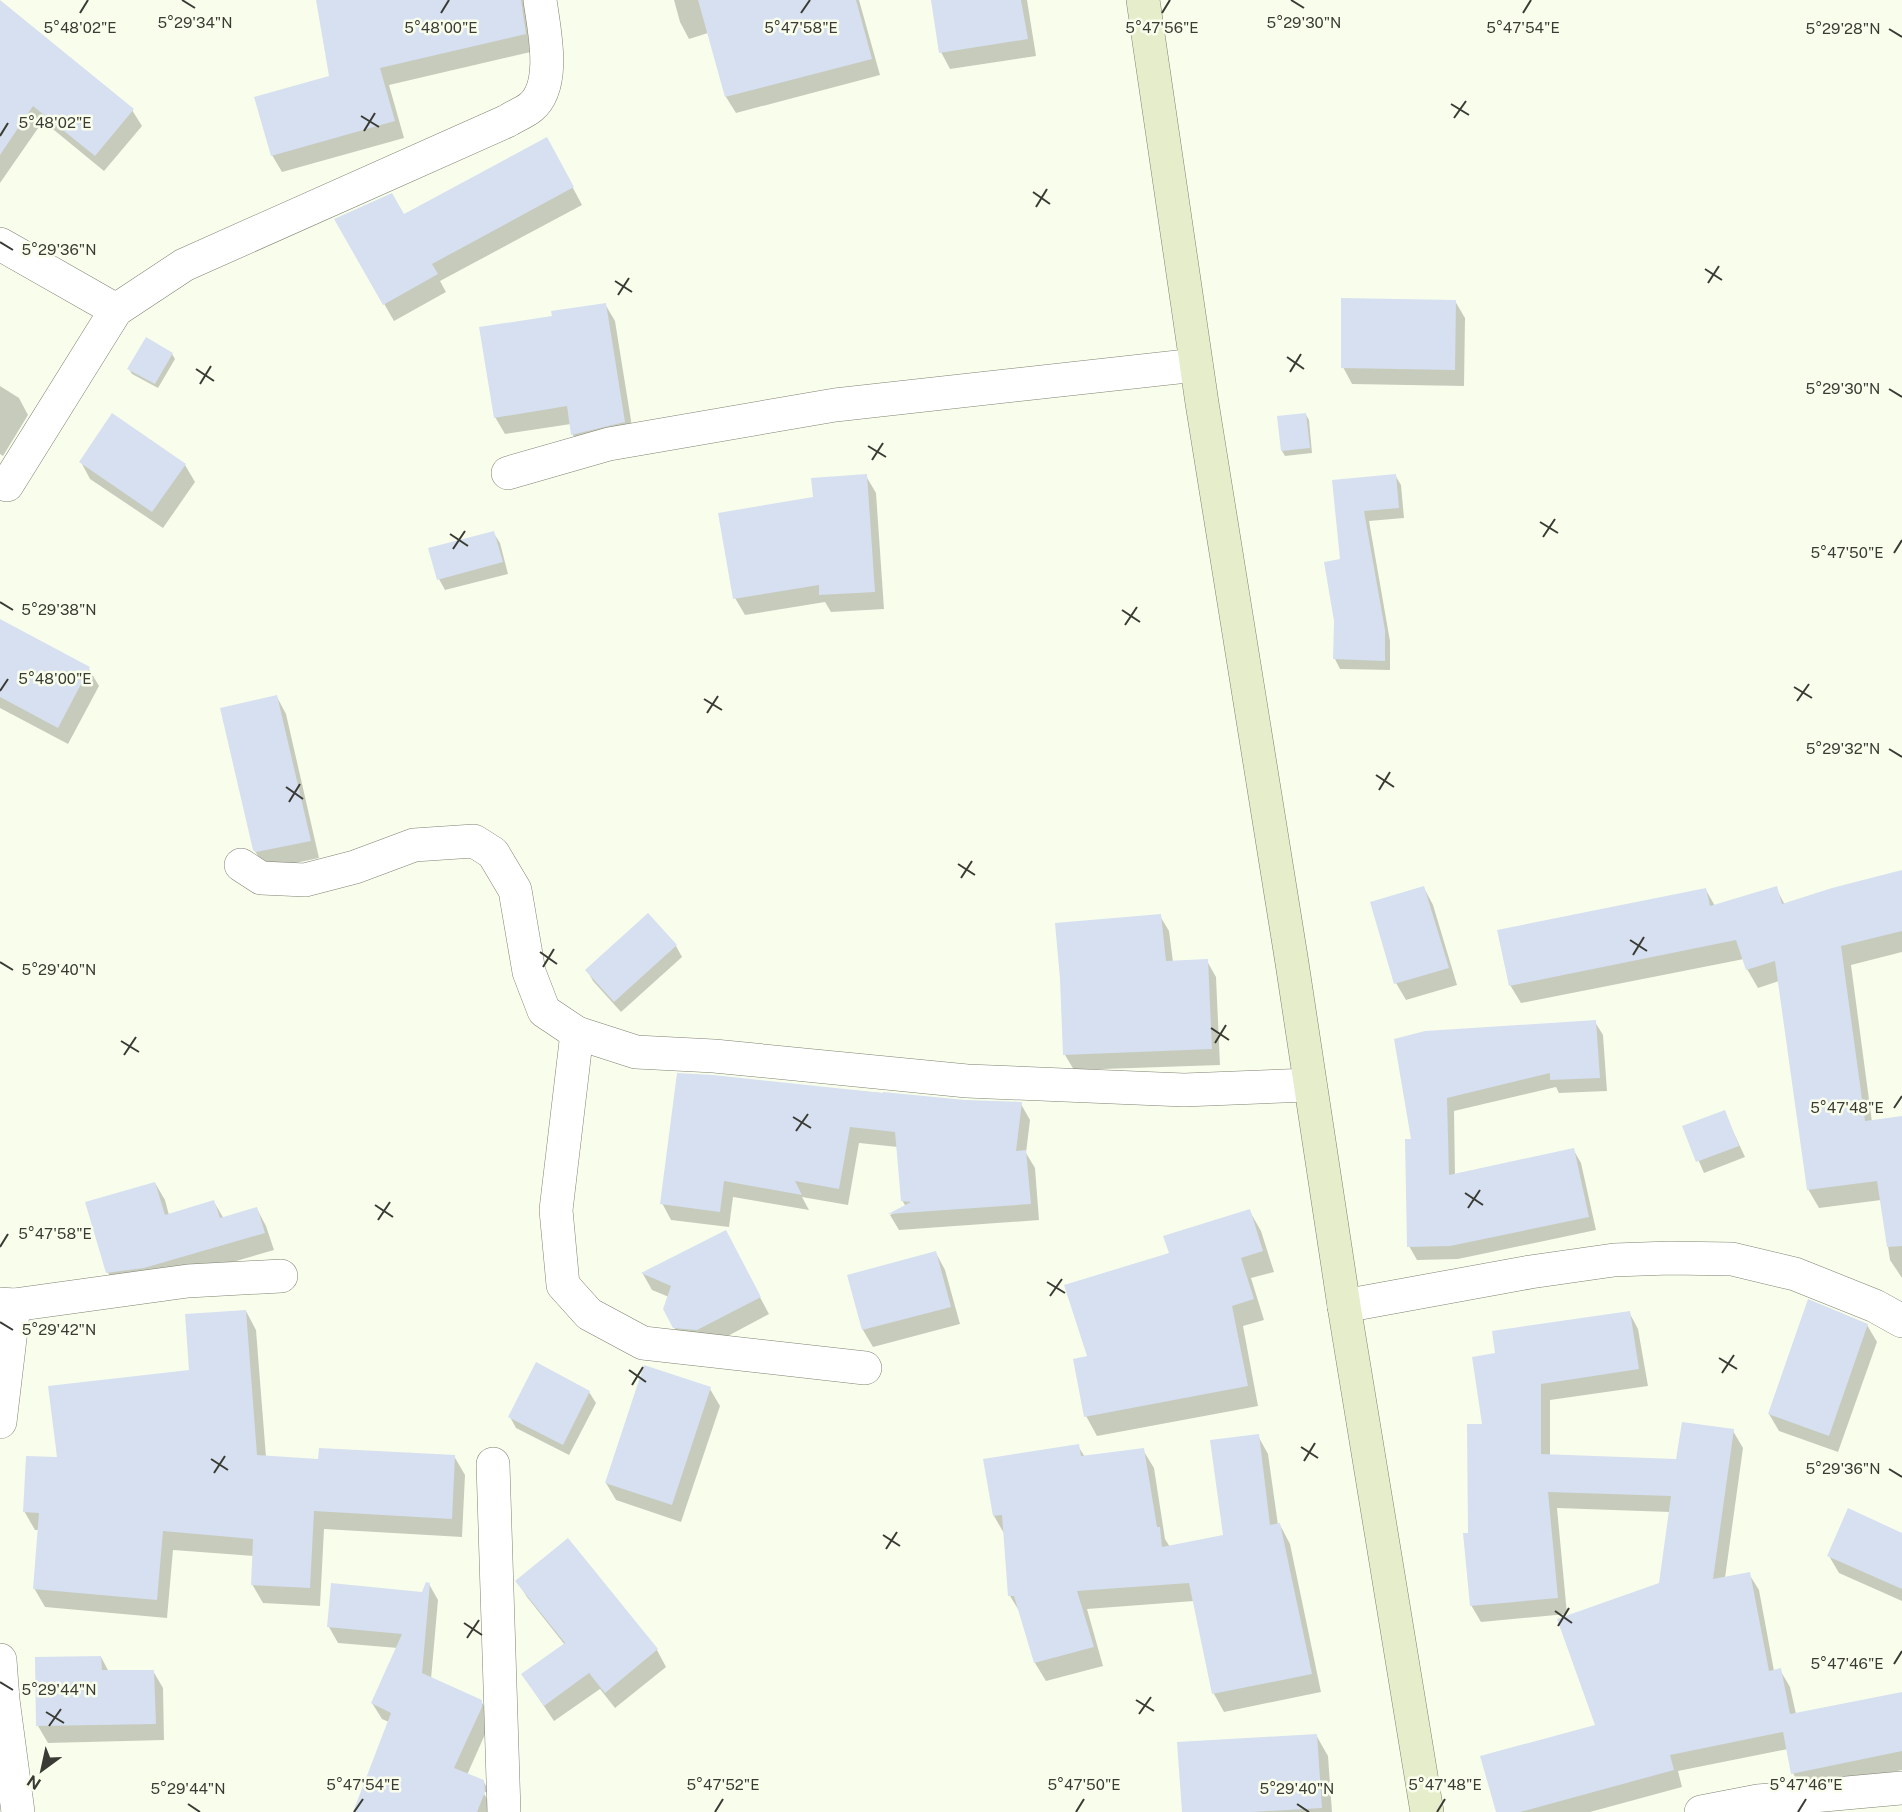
<svg xmlns="http://www.w3.org/2000/svg" width="1902" height="1812" viewBox="0 0 1902 1812" font-family="'Public Sans',sans-serif">
	<style>
		.shadow { fill: #0003 }
		.building { fill: #d6e0f0 }
		.lines { fill: none; stroke-linecap: round; stroke-linejoin: round }
		.minor-casing { stroke: #7e8272; stroke-width: 34 }
		.secondary-casing { stroke: #7e8272; stroke-width: 34 }
		.minor { stroke: #fff; stroke-width: 33 }
		.secondary { stroke: #e6edca; stroke-width: 33 }
		.ticks { fill: none; stroke: #3a3b34; stroke-width: 2 }
		.ticks-label { font-size: 15px; text-anchor: middle; fill: #3a3b34; stroke: #f9feec; stroke-width: 5; stroke-linejoin: round; paint-order: stroke }
	</style>
	<rect width="100%" height="100%" fill="#f9feec"/>
	<g class="shadow">
		<polygon points="317,0 525,0 535,51 389,85 404,138 282,172 272,155 330,77"/>
		<polygon points="674,0 859,0 880,75 736,113 726,97 708,33 689,39 680,22"/>
		<polygon points="932,0 1027,0 1036,56 950,69 941,52"/>
		<polygon points="0,1 132,110 142,126 104,171 43,121 0,183"/>
		<polygon points="556,156 582,205 440,281 446,292 394,321 336,220 403,216"/>
		<polygon points="1455,301 1465,318 1464,386 1352,384 1343,367"/>
		<polygon points="605,304 615,321 634,439 582,452 573,435 571,424 505,434 495,417 554,317"/>
		<polygon points="172,354 175,359 158,388 132,374 129,369"/>
		<polygon points="0,386 19,398 28,415 3,456 0,454"/>
		<polygon points="1306,415 1309,420 1312,453 1285,456 1282,451"/>
		<polygon points="81,462 185,465 195,482 163,528 90,479"/>
		<polygon points="1395,475 1401,485 1404,518 1369,521 1390,641 1390,670 1340,669 1335,659 1341,560 1334,481"/>
		<polygon points="866,476 876,493 884,609 831,612 825,602 745,615 735,598 814,498"/>
		<polygon points="493,532 500,543 508,574 445,590 439,579"/>
		<polygon points="0,621 89,669 99,686 68,744 0,708"/>
		<polygon points="277,697 286,714 319,858 267,869 254,850"/>
		<polygon points="1902,872 1902,952 1851,965 1872,1122 1902,1118 1902,1278 1890,1260 1881,1200 1819,1208 1808,1189 1779,981 1758,988 1747,969 1744,959 1521,1003 1510,985 1706,890 1715,906 1776,888 1785,905"/>
		<polygon points="1424,888 1433,905 1457,985 1406,1000 1396,983"/>
		<polygon points="1160,916 1169,931 1173,962 1207,961 1216,977 1220,1065 1074,1070 1065,1055"/>
		<polygon points="676,946 682,957 621,1012 593,981 587,970"/>
		<polygon points="1595,1022 1603,1035 1607,1091 1559,1093 1556,1087 1454,1111 1455,1175 1573,1149 1581,1163 1596,1230 1458,1259 1417,1260 1409,1246 1412,1141 1396,1040"/>
		<polygon points="679,1074 965,1101 1021,1104 1030,1120 1026,1153 1035,1168 1039,1220 899,1230 890,1215 906,1207 902,1200 898,1147 859,1143 848,1205 802,1197 809,1210 733,1197 729,1227 671,1220 662,1203"/>
		<polygon points="1724,1112 1745,1157 1704,1173 1684,1127"/>
		<polygon points="155,1183 165,1200 169,1215 214,1202 224,1219 257,1209 266,1226 274,1250 154,1285 118,1290 108,1273"/>
		<polygon points="1249,1210 1261,1231 1274,1272 1251,1278 1264,1320 1243,1326 1258,1406 1097,1436 1086,1416 1089,1357 1171,1254"/>
		<polygon points="725,1232 769,1314 707,1347 684,1344 674,1327 669,1297 652,1290 643,1274"/>
		<polygon points="936,1253 945,1270 960,1324 873,1347 863,1330 848,1276"/>
		<polygon points="246,1311 256,1330 266,1457 320,1460 454,1456 465,1475 462,1537 324,1529 320,1606 263,1603 252,1584 254,1556 173,1550 167,1618 45,1607 34,1588 39,1530 35,1530 24,1511 59,1459 191,1371"/>
		<polygon points="1629,1312 1638,1329 1648,1386 1550,1400 1550,1456 1678,1461 1733,1431 1743,1448 1725,1578 1749,1574 1759,1590 1774,1671 1780,1670 1790,1687 1796,1714 1902,1698 1902,1770 1802,1790 1793,1773 1788,1749 1678,1771 1682,1787 1590,1812 1497,1812 1597,1726 1660,1584 1670,1512 1557,1508 1567,1614 1481,1622 1471,1605 1469,1534 1484,1425 1497,1355"/>
		<polygon points="1867,1325 1877,1342 1838,1452 1779,1431 1769,1414"/>
		<polygon points="710,1389 720,1406 681,1522 616,1500 606,1483"/>
		<polygon points="589,1392 596,1403 569,1455 516,1428 510,1417"/>
		<polygon points="1258,1436 1268,1454 1278,1525 1280,1525 1290,1544 1321,1692 1224,1712 1214,1694 1194,1601 1087,1609 1103,1666 1046,1681 1035,1663 1021,1614 1010,1596 1005,1535 994,1516 1078,1446 1085,1457 1143,1450 1154,1468 1165,1539 1170,1547 1224,1536"/>
		<polygon points="1902,1534 1902,1601 1839,1573 1829,1556"/>
		<polygon points="568,1541 657,1650 666,1667 615,1708 600,1689 554,1721 523,1675 565,1645 527,1597 517,1581"/>
		<polygon points="429,1584 438,1600 431,1679 481,1701 490,1717 490,1723 467,1775 483,1781 493,1797 493,1803 487,1792 483,1792 493,1809 492,1812 354,1812 389,1722 382,1719 372,1703 398,1648 338,1643 329,1627 423,1594"/>
		<polygon points="101,1657 109,1672 153,1671 163,1688 164,1740 48,1743 38,1726"/>
		<polygon points="1316,1735 1328,1756 1332,1812 1183,1812"/>
	</g>
	<g class="building">
		<polygon points="0,0 134,109 95,156 33,106 0,155"/>
		<polygon points="316,0 521,0 526,34 380,68 395,121 271,156 254,97 329,76"/>
		<polygon points="698,0 856,0 872,59 725,97"/>
		<polygon points="931,0 1021,0 1028,39 939,53"/>
		<polygon points="547,137 574,187 432,264 438,274 383,305 334,219 392,193 404,214"/>
		<polygon points="1341,298 1456,300 1455,370 1341,368"/>
		<polygon points="606,303 625,422 571,435 567,406 494,418 479,327 552,316 551,311"/>
		<polygon points="146,337 173,353 155,384 127,369"/>
		<polygon points="112,413 186,464 152,512 79,462"/>
		<polygon points="1306,413 1310,448 1281,451 1277,416"/>
		<polygon points="867,474 875,592 819,595 819,585 733,599 718,513 813,497 811,478"/>
		<polygon points="1396,474 1399,508 1364,511 1385,630 1385,661 1333,659 1334,621 1324,562 1340,559 1332,480"/>
		<polygon points="494,531 503,562 437,580 428,548"/>
		<polygon points="0,619 90,667 58,728 0,697"/>
		<polygon points="277,695 311,841 256,852 253,850 220,708"/>
		<polygon points="1902,870 1902,931 1841,946 1865,1121 1902,1116 1902,1246 1887,1247 1877,1181 1807,1190 1775,961 1746,970 1736,940 1509,986 1497,930 1706,888 1710,906 1777,886 1782,904 1832,888"/>
		<polygon points="1424,886 1449,968 1394,984 1370,902"/>
		<polygon points="648,913 677,945 614,1002 585,970"/>
		<polygon points="1161,914 1166,961 1208,959 1212,1049 1063,1055 1060,979 1055,923"/>
		<polygon points="1596,1020 1600,1078 1550,1080 1550,1073 1447,1098 1449,1175 1574,1148 1589,1217 1450,1246 1407,1247 1405,1139 1411,1139 1394,1039 1425,1031"/>
		<polygon points="677,1073 713,1075 883,1093 883,1092 965,1100 1022,1102 1016,1151 1026,1150 1031,1204 888,1214 911,1202 901,1201 895,1132 850,1127 839,1189 795,1181 802,1195 724,1181 720,1212 660,1204"/>
		<polygon points="1725,1110 1739,1146 1696,1162 1682,1126"/>
		<polygon points="155,1182 165,1215 214,1200 220,1218 257,1207 265,1233 144,1268 106,1273 85,1202"/>
		<polygon points="1250,1209 1263,1251 1241,1258 1254,1299 1232,1306 1248,1386 1084,1417 1073,1359 1087,1356 1064,1285 1169,1253 1163,1236"/>
		<polygon points="726,1230 761,1297 697,1330 673,1328 663,1309 671,1286 641,1273"/>
		<polygon points="936,1251 951,1307 862,1330 847,1275"/>
		<polygon points="1808,1299 1868,1324 1829,1436 1768,1414"/>
		<polygon points="246,1310 257,1455 318,1459 319,1448 455,1455 452,1519 314,1511 310,1588 251,1585 253,1539 163,1531 157,1600 33,1589 39,1513 23,1512 26,1456 57,1457 48,1386 189,1370 185,1314"/>
		<polygon points="1630,1311 1639,1369 1541,1384 1541,1454 1676,1459 1682,1422 1734,1429 1713,1579 1750,1572 1769,1671 1781,1668 1790,1714 1902,1692 1902,1751 1791,1774 1783,1732 1670,1755 1674,1770 1520,1812 1496,1812 1480,1756 1595,1725 1557,1619 1659,1583 1671,1496 1548,1492 1558,1598 1470,1606 1463,1533 1468,1533 1467,1424 1482,1424 1472,1357 1495,1353 1492,1331"/>
		<polygon points="536,1362 590,1391 563,1445 508,1417"/>
		<polygon points="644,1365 711,1387 672,1505 605,1483"/>
		<polygon points="1259,1434 1270,1525 1280,1523 1312,1674 1212,1694 1189,1583 1077,1591 1094,1647 1034,1663 1014,1596 1008,1596 1002,1515 993,1516 983,1459 1079,1444 1081,1456 1144,1448 1157,1527 1160,1527 1162,1547 1223,1535 1210,1440"/>
		<polygon points="1848,1508 1902,1533 1902,1589 1827,1556"/>
		<polygon points="568,1538 658,1649 605,1693 589,1673 544,1706 521,1674 565,1643 515,1581"/>
		<polygon points="426,1582 430,1583 422,1673 482,1700 482,1707 454,1768 484,1780 485,1792 477,1812 353,1812 391,1713 371,1703 402,1634 327,1627 331,1583 422,1592"/>
		<polygon points="101,1656 102,1670 154,1670 156,1724 36,1726 35,1657"/>
		<polygon points="1317,1734 1322,1808 1251,1812 1182,1812 1177,1742"/>
	</g>
	<g class="lines">
		<g class="minor-casing">
			<g id="minor">
				<polyline points="0,244 116,310"/>
				<polyline points="508,473 609,444 835,405 1196,365"/>
				<path d="M7,485l109,-175 68,-45 323,-144c7,-5 17,-8 24,-14 26,-22 13,-77 9,-107"/>
				<polyline points="241,865 261,878 305,880 355,867 414,845 474,841 493,853 515,890 529,972 544,1011 577,1033 636,1052 714,1056 967,1081 1184,1090 1310,1085"/>
				<polyline points="577,1033 556,1210 563,1285 589,1314 643,1343 865,1368"/>
				<polyline points="0,1304 14,1305 188,1281 281,1276"/>
				<polyline points="1344,1306 1530,1272 1614,1260 1670,1258 1732,1259 1795,1274 1875,1306 1902,1321"/>
				<polyline points="0,1422 14,1305"/>
				<polyline points="493,1464 504,1812"/>
				<polyline points="0,1660 3,1700 18,1812"/>
				<polyline points="1701,1812 1758,1801 1902,1788"/>
			</g>
		</g>
		<g class="secondary-casing">
			<polyline id="secondary" points="1143,0 1202,403 1292,963 1344,1306 1427,1812"/>
		</g>
		<use href="#minor" class="minor"/>
		<use href="#secondary" class="secondary"/>
	</g>
	<path class="ticks" d="M182,0l13,8M1291,0l13,8M80,13l8,-13M441,13l8,-13M801,13l9,-13M1162,13l8,-13M1523,13l8,-13M1889,29l13,8M1451,104l18,11M361,116l18,11M1454,118l12,-17M364,131l11,-18M0,136l8,-13M1033,192l17,12M1036,207l11,-18M0,242l13,8M1705,269l17,11M615,281l17,11M1708,283l11,-17M618,295l11,-17M1287,357l17,12M196,369l18,12M1290,372l11,-18M200,384l11,-18M1889,389l13,8M868,446l18,11M872,460l11,-17M1540,522l18,11M450,534l18,12M1543,537l12,-18M453,549l12,-18M1894,553l8,-13M0,602l13,8M1122,610l18,12M1125,625l12,-18M1794,687l18,11M0,691l8,-12M704,699l18,11M1797,701l12,-17M707,713l11,-17M1889,749l13,8M1376,775l18,12M286,787l17,12M1379,790l11,-18M289,802l11,-18M958,864l17,11M961,878l11,-17M1630,940l17,11M540,952l17,12M1633,955l11,-18M0,962l13,8M543,967l11,-18M1211,1028l18,12M121,1041l18,11M1215,1043l11,-18M124,1055l12,-18M1894,1108l8,-12M793,1117l18,11M796,1131l12,-17M1465,1193l18,12M375,1205l18,12M1468,1208l12,-18M378,1220l12,-18M0,1247l8,-13M1047,1282l18,11M1050,1296l12,-17M0,1322l13,8M1719,1358l18,11M629,1370l17,12M1722,1373l12,-18M632,1385l11,-18M1301,1447l17,11M211,1459l17,11M1304,1461l11,-18M1889,1469l13,8M214,1473l11,-17M883,1535l17,11M886,1549l11,-17M1555,1611l17,12M464,1623l18,12M1558,1626l11,-18M467,1638l12,-18M1894,1664l8,-13M0,1682l13,8M1136,1700l18,11M46,1712l18,11M1139,1714l12,-17M49,1726l12,-17M188,1804l12,8M1297,1804l12,8M354,1812l9,-13M715,1812l8,-13M1076,1812l8,-13M1437,1812l8,-13M1798,1812l8,-13"/>
	<g class="ticks-label">
		<text x="1304" y="28">5°29'30"N</text>
		<text x="195" y="28">5°29'34"N</text>
		<text x="80" y="33">5°48'02"E</text>
		<text x="441" y="33">5°48'00"E</text>
		<text x="801" y="33">5°47'58"E</text>
		<text x="1162" y="33">5°47'56"E</text>
		<text x="1523" y="33">5°47'54"E</text>
		<text x="1843" y="34">5°29'28"N</text>
		<text x="55" y="128">5°48'02"E</text>
		<text x="59" y="255">5°29'36"N</text>
		<text x="1843" y="394">5°29'30"N</text>
		<text x="1847" y="558">5°47'50"E</text>
		<text x="59" y="615">5°29'38"N</text>
		<text x="55" y="684">5°48'00"E</text>
		<text x="1843" y="754">5°29'32"N</text>
		<text x="59" y="975">5°29'40"N</text>
		<text x="1847" y="1113">5°47'48"E</text>
		<text x="55" y="1239">5°47'58"E</text>
		<text x="59" y="1335">5°29'42"N</text>
		<text x="1843" y="1474">5°29'36"N</text>
		<text x="1847" y="1669">5°47'46"E</text>
		<text x="59" y="1695">5°29'44"N</text>
		<text x="363" y="1790">5°47'54"E</text>
		<text x="723" y="1790">5°47'52"E</text>
		<text x="1084" y="1790">5°47'50"E</text>
		<text x="1445" y="1790">5°47'48"E</text>
		<text x="1806" y="1790">5°47'46"E</text>
		<text x="188" y="1794">5°29'44"N</text>
		<text x="1297" y="1794">5°29'40"N</text>
	</g>
	<g transform="translate(42 1770) rotate(213)" stroke="#f9feec" stroke-width="4.5" paint-order="stroke">
	<path d="M0-4.5L10 22L0 15L-10 22Z" fill="#3a3b34"/>
	<text y="-9" font-size="16" font-weight="bold" text-anchor="middle" fill="#3a3b34">N</text>
	</g>
</svg>
